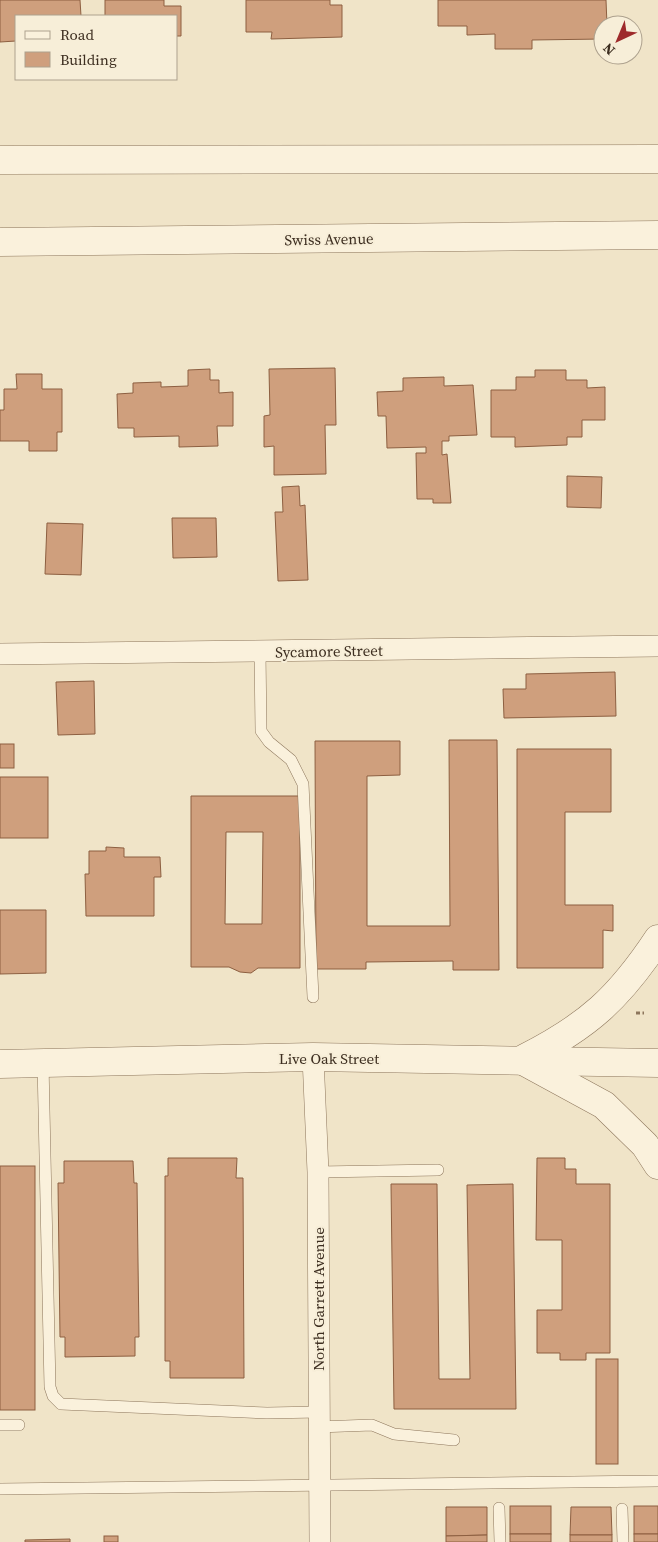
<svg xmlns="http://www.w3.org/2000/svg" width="658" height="1542" viewBox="0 0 658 1542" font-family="'Source Serif 4',serif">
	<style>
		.building { fill: #cf9f7d; stroke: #8d5f41; fill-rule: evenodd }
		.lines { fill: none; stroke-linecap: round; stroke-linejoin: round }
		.service-casing { stroke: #8d765c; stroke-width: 12 }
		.minor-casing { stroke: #8d765c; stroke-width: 22 }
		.tertiary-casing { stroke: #8d765c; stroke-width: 29 }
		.path { stroke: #8d765c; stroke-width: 3; stroke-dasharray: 4 2.5; stroke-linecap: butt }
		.service { stroke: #faf1dc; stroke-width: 11 }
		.minor { stroke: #faf1dc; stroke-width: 21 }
		.tertiary { stroke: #faf1dc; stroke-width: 28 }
		.labels { text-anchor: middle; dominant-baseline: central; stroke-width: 4; stroke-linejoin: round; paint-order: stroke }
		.street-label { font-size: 15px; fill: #3d2e20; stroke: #f7eed8 }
	</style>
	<rect width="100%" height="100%" fill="#f0e4c8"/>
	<g class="building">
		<polygon points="0,0 80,0 81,16 16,16 16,41 0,42"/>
		<polygon points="105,0 164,0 164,6 181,6 181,36 176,36 176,16 105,16"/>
		<polygon points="246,0 330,0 330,5 342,5 342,37 271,39 272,32 246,32"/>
		<polygon points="438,0 606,0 607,25 603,25 603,39 532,40 532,49 495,49 495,34 467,35 467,26 438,26"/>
		<polygon points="335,368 336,425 325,425 326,474 274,475 274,446 264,447 264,416 270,415 269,369"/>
		<polygon points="210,369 210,380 219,380 219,393 233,392 233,426 217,426 218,446 179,447 179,436 134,437 134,428 118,428 117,394 133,393 133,383 161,382 161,387 188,386 188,370"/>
		<polygon points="535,370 566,370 566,380 587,380 587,388 605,387 605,420 582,420 582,437 567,437 567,445 515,447 515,437 491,437 491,390 516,390 516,377 535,377"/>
		<polygon points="16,374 42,374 42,389 62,389 62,432 57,432 57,451 29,451 29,441 0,441 0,410 4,410 4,389 17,389"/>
		<polygon points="444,377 444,386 473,385 477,435 449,436 449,441 442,441 442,455 447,454 451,503 433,503 433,499 417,499 416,453 426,453 426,447 387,448 386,416 378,416 377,392 403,391 403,378"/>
		<polygon points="567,476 602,477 601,508 567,507"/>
		<polygon points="299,486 300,506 305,505 308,580 278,581 275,512 283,512 282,487"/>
		<polygon points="172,518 216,518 217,557 173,558"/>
		<polygon points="47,523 83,524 81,575 45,574"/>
		<polygon points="615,672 616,716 504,718 503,689 526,689 526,674"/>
		<polygon points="94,681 95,734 58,735 56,682"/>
		<polygon points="449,740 497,740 499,970 453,970 453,961 366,962 366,969 316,969 315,741 400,741 400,775 367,776 367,926 450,926"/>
		<rect x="0" y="744" width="14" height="24"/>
		<polygon points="517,749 611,749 611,812 565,812 565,905 613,905 613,931 603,930 603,968 517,968"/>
		<rect x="0" y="777" width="48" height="61"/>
		<path d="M191,796h109v172h-42l-7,5 -11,-1 -11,-5h-38zM226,832h37l-1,92h-37z"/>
		<polygon points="106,847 124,848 124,857 160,857 161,877 154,877 154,916 86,916 85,874 89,874 89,851 106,851"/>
		<polygon points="0,910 46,910 46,973 0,974"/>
		<polygon points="168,1158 237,1158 236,1178 243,1178 244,1378 170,1378 170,1361 165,1361 165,1176 168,1176"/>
		<polygon points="537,1158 565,1158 565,1169 576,1169 576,1184 610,1184 610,1353 586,1353 586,1360 560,1360 560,1353 537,1353 537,1310 562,1310 562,1240 536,1240"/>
		<polygon points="64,1161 133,1161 134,1183 137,1183 139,1337 135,1337 135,1356 65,1357 65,1337 60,1337 58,1183 64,1183"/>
		<rect x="0" y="1166" width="35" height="244"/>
		<polygon points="391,1184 437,1184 439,1379 470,1379 467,1185 513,1184 516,1409 394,1409"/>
		<rect x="596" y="1359" width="22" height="105"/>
		<rect x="510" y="1506" width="41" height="28"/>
		<rect x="634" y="1506" width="24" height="28"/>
		<polygon points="446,1507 487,1507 487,1535 446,1536"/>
		<polygon points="571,1507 611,1507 612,1535 570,1535"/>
		<rect x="510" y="1534" width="41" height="8"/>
		<rect x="634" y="1534" width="24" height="8"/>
		<polygon points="487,1535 487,1542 446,1542 446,1536"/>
		<rect x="570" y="1535" width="42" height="7"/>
		<rect x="104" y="1536" width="14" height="6"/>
		<polygon points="70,1539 70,1542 25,1542 25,1540"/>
	</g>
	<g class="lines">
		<g class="service-casing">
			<g id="service">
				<polyline points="260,652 261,731 269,742 291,760 303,784 313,997"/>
				<polyline points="43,1063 50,1387 53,1396 61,1404 267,1413 318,1412"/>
				<polyline points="318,1172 438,1170"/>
				<polyline points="0,1425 19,1425"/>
				<polyline points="318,1427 372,1425 394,1434 454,1440"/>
				<polyline points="0,1489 658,1481"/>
				<polyline points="499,1508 500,1542"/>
				<polyline points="622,1509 623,1542"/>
			</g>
		</g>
		<g class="minor-casing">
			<g id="minor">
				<polyline points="0,654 658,646"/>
				<polyline points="313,1057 318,1172 320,1542"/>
			</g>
		</g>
		<g class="tertiary-casing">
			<g id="tertiary">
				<polyline points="0,160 658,159"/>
				<polyline points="0,242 658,235"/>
				<path d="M525,1058c63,-32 94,-60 133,-119"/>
				<polyline points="525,1062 604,1105 645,1145 658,1165"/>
				<polyline points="0,1064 313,1057 658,1063"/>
			</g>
		</g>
		<polyline class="path" points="636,1013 644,1013"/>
		<use href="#service" class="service"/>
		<use href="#minor" class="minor"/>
		<use href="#tertiary" class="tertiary"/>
	</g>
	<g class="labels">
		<g class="street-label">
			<text transform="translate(329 239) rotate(-1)">Swiss Avenue</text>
			<text transform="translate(329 651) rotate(-1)">Sycamore Street</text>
			<text x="329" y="1058">Live Oak Street</text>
			<text transform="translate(318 1299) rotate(-90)">North Garrett Avenue</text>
		</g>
	</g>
	<rect x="15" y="15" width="162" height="65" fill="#f7eed8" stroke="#ada18e"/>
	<rect x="25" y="31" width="25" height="8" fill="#faf1dc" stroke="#ada18e"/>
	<text x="60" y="40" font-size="15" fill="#3d2e20">Road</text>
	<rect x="25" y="52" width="25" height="15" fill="#cf9f7d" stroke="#ada18e"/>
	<text x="60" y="65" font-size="15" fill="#3d2e20">Building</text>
	<g transform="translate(618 40) rotate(224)"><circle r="24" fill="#f7eed8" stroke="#ada18e"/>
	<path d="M0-4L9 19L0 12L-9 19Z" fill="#9e2a2b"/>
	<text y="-8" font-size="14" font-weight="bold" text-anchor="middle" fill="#3d2e20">N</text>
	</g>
</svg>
